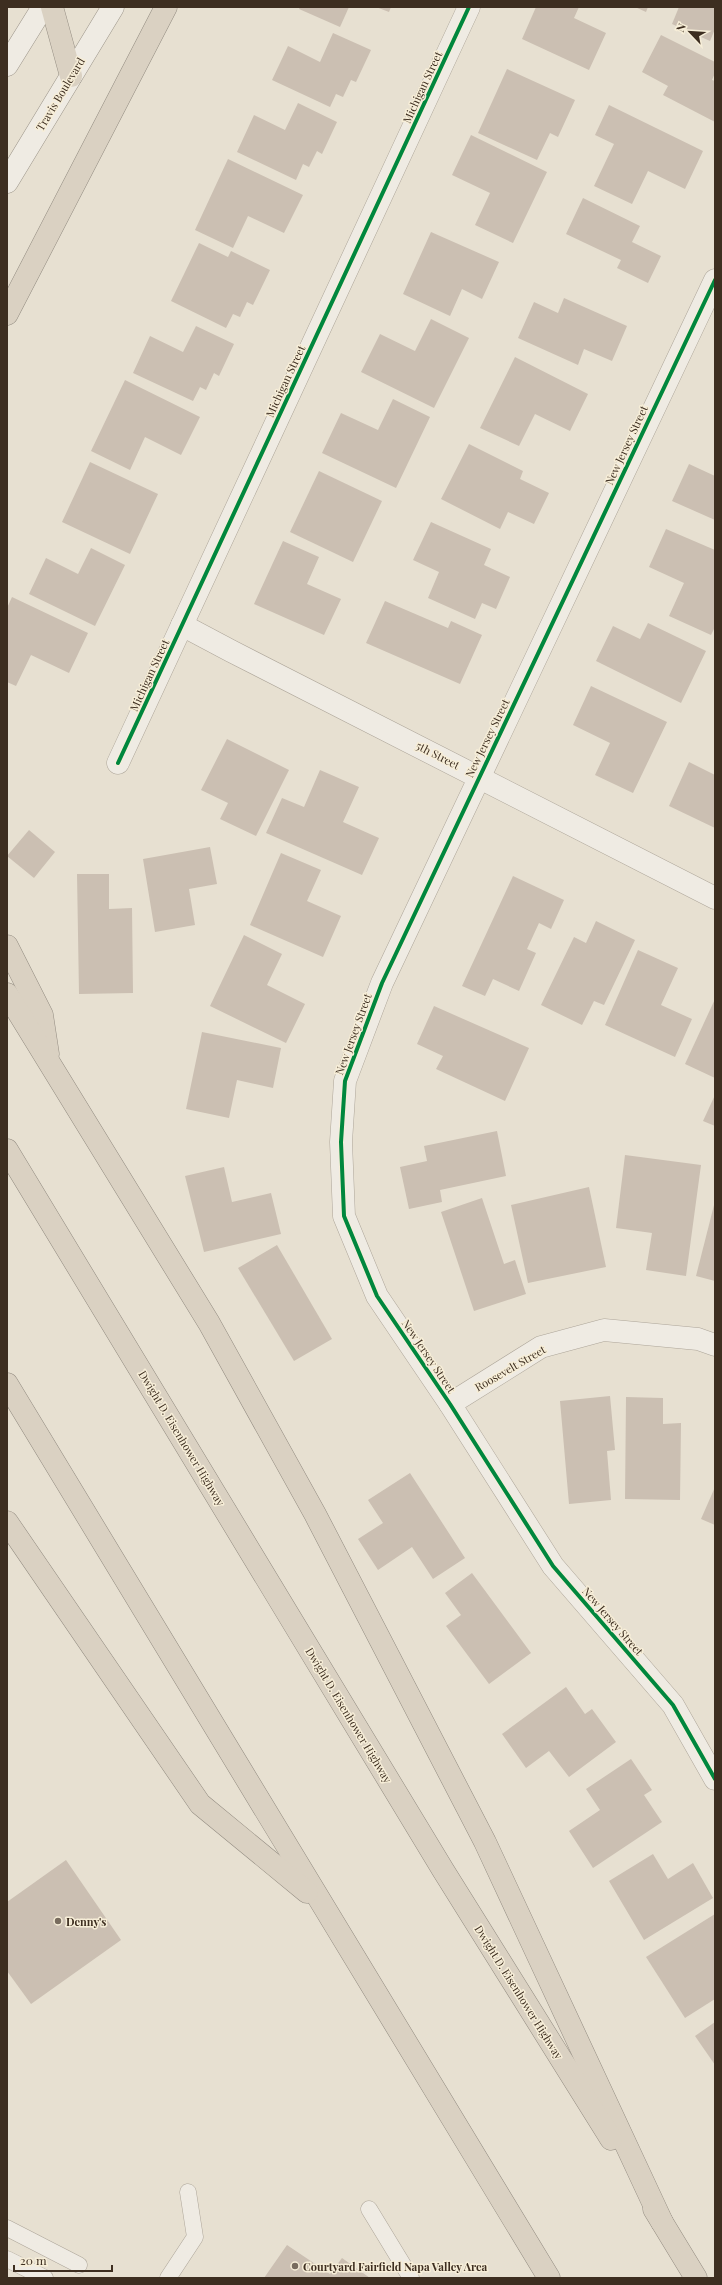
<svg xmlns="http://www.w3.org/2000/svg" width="722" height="2285" viewBox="0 0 722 2285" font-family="'Playfair Display',serif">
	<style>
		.building { fill: #cbbfb2 }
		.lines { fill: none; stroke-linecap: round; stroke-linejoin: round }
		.service-casing { stroke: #ada599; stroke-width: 17 }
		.minor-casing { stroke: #ada599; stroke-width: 23 }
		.tertiary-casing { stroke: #ada599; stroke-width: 23 }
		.secondary-casing { stroke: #9c958a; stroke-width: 23 }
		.motorway-casing { stroke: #928b80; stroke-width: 23 }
		.service { stroke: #efebe3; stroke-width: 16 }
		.minor { stroke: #efebe3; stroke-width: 22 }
		.tertiary { stroke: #efebe3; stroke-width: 22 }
		.secondary { stroke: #efebe3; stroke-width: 22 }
		.motorway { stroke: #dad1c2; stroke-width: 22 }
		.cycleway-casing { stroke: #f7eed8; stroke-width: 6 }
		.cycleway { stroke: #00873e; stroke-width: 4 }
		.poi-dot { fill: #786c5e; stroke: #f7eed8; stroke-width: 1.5 }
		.labels { text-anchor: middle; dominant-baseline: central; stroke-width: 3; stroke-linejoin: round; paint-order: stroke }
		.street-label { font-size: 11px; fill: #3d2e20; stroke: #f7eed8 }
		.poi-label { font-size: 11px; font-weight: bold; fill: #3d2e20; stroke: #f7eed8; text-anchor: start }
	</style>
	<rect width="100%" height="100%" fill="#e7e0d1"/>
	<g class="building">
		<polygon points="300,7 349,7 340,27 299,9"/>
		<polygon points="376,7 391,7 389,12"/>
		<polygon points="536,7 579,7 574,18 606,33 589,70 522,39"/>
		<polygon points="635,7 648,7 646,12"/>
		<polygon points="679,7 715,7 715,29 710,41 672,24"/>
		<polygon points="333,33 371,50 356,82 351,80 343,97 336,94 330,107 272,80 288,46 320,62"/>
		<polygon points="661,35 715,62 715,73 712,80 715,81 715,122 663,95 668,86 642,72"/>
		<polygon points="507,69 575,100 558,137 550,133 537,160 478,133"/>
		<polygon points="298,103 337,122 322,154 317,151 309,167 303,164 296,180 237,152 254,115 285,130"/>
		<polygon points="609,105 703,151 685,189 648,171 632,204 594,186 614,144 595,135"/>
		<polygon points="471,135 547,172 513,243 475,225 490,193 452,175"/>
		<polygon points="228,159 303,195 284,233 248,216 233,248 195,230"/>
		<polygon points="583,198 640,226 632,242 661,256 648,283 617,268 621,260 566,234"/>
		<polygon points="431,232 499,262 482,299 462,289 450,316 403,294"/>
		<polygon points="199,243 228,257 231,251 270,270 253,305 247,302 240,317 233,314 226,328 171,301"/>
		<polygon points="564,298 627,326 612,361 584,349 578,365 518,338 534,302 558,313"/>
		<polygon points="431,319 469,338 434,408 361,372 380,334 415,351"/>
		<polygon points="196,326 234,344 219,376 214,373 206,390 200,387 193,401 133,373 150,336 183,352"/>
		<polygon points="515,357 588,394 570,431 535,414 519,446 480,428"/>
		<polygon points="125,380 200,417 181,455 145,437 130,470 91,451"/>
		<polygon points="393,399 430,417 396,488 322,453 341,413 378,430"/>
		<polygon points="469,444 523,471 520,479 549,493 534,524 508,512 500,529 441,499"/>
		<polygon points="90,462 158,494 130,554 62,522"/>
		<polygon points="689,464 715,476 715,520 672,501"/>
		<polygon points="319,471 382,501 353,562 290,532"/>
		<polygon points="431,522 491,549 484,565 510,577 496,609 482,603 475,619 428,598 439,572 413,560"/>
		<polygon points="666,529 715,550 715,627 711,635 669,616 684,583 649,567"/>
		<polygon points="283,541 319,557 307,584 341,599 324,635 254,604"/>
		<polygon points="91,548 125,565 95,626 29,594 46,558 78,574"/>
		<polygon points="12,597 88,633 69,673 31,655 16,686 7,682 7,608"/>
		<polygon points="385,601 448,628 451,621 482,635 460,684 366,643"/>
		<polygon points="648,623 706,651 681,703 596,661 613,626 640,639"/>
		<polygon points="591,686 667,722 633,793 595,775 610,743 573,725"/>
		<polygon points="227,739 289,770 256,836 220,819 228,803 201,790"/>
		<polygon points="689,762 715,775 715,828 669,806"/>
		<polygon points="320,770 359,787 343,822 379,838 362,875 266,833 282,798 304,807"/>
		<polygon points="29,830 55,852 34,878 7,856"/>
		<polygon points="210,847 217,884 189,889 195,925 155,932 143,859"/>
		<polygon points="281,853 321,870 307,901 341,916 323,957 250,925"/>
		<polygon points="77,874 109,874 109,909 132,908 133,993 79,994"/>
		<polygon points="513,876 564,900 551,929 539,923 527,949 536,953 519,991 493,979 485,996 462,986"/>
		<polygon points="596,921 635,940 604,1005 594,1001 582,1025 541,1005 574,937 586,943"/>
		<polygon points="244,935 282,954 267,985 305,1004 286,1043 210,1006"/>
		<polygon points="638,950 678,968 661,1005 692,1019 675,1057 605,1025"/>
		<polygon points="715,999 715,1078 685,1064"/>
		<polygon points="434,1006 529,1048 505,1101 436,1069 443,1056 417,1044"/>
		<polygon points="202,1032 281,1048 273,1088 237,1080 229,1118 186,1109"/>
		<polygon points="715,1095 715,1126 703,1121"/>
		<polygon points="497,1131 506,1176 440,1190 442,1202 409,1209 400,1167 427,1161 424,1146"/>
		<polygon points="625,1155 701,1165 686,1276 646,1270 652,1233 616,1228"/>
		<polygon points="224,1167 232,1202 271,1193 281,1234 204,1252 185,1176"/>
		<polygon points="589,1187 606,1267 528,1283 511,1205"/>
		<polygon points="482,1198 504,1264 515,1260 526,1294 474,1311 441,1212"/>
		<polygon points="714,1205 715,1205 715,1281 696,1276"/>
		<polygon points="277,1245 332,1339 294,1361 238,1268"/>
		<polygon points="610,1396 615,1450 607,1451 611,1500 569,1504 560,1401"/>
		<polygon points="626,1397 663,1398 663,1424 681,1423 680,1500 625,1499"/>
		<polygon points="410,1473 465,1558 433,1579 412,1547 378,1570 358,1539 383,1523 368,1500"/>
		<polygon points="715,1487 715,1525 701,1519"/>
		<polygon points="472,1573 531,1653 489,1684 446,1626 461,1615 445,1593"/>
		<polygon points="566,1687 585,1714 592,1709 616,1742 569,1777 549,1751 526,1768 502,1734"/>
		<polygon points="631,1759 652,1790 644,1795 662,1822 593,1868 569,1831 600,1810 586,1789"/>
		<polygon points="653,1854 668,1879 693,1863 713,1898 644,1940 609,1881"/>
		<polygon points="66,1860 121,1940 31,2004 7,1971 7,1902"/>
		<polygon points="715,1914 715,1999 685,2018 646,1957"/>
		<polygon points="715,2022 715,2065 695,2036"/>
		<polygon points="287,2245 330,2274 342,2258 370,2278 264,2278"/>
	</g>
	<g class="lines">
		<g class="service-casing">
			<g id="service">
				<polyline points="369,2209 411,2278"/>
				<polyline points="7,2228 79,2265"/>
				<polyline points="7,2259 45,2278"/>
				<polyline points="168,2278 195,2237 188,2192"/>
			</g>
		</g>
		<g class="minor-casing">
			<g id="minor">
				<polyline points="715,280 382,983 345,1081 341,1142 344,1216 377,1296 450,1404 553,1566 673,1705 715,1779"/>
				<polyline points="118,763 469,7"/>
				<polyline points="450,1404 541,1347 604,1330 698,1339 715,1345"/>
			</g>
		</g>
		<g class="tertiary-casing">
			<polyline id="tertiary" points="182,625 231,651 715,898"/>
		</g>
		<g class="secondary-casing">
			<g id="secondary">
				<polyline points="7,65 43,7"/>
				<polyline points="7,182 113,7"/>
			</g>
		</g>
		<g class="motorway-casing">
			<g id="motorway">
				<polyline points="52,7 71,76"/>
				<polyline points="7,314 166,7"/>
				<polyline points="7,946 42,1015 48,1054"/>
				<polyline points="7,994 209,1323 315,1514 485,1842 662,2222"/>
				<polyline points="7,1150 443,1870 611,2139"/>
				<polyline points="7,1384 549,2278"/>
				<polyline points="7,1522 200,1804 307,1892"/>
				<polyline points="654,2209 696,2278"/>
			</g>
		</g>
		<use href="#service" class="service"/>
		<use href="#minor" class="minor"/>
		<use href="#tertiary" class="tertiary"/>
		<use href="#secondary" class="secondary"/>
		<use href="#motorway" class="motorway"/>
		<g class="cycleway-casing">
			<g id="cycleway">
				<polyline points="715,280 382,983 345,1081 341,1142 344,1216 377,1296 450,1404 553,1566 673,1705 715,1779"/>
				<polyline points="118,763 469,7"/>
			</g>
		</g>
		<use href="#cycleway" class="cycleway"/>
	</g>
	<g class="poi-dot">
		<circle cx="58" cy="1921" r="4"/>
		<circle cx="295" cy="2266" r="4"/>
	</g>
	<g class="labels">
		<g class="street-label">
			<text transform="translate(422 87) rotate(-65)">Michigan Street</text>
			<text transform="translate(60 94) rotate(-59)">Travis Boulevard</text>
			<text transform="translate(285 381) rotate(-65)">Michigan Street</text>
			<text transform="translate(626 445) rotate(-65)">New Jersey Street</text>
			<text transform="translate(149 675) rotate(-65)">Michigan Street</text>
			<text transform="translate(487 738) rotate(-64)">New Jersey Street</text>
			<text transform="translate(438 755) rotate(27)">5th Street</text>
			<text transform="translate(353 1034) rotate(-70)">New Jersey Street</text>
			<text transform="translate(429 1356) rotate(56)">New Jersey Street</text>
			<text transform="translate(510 1368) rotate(-30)">Roosevelt Street</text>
			<text transform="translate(182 1438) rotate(59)">Dwight D. Eisenhower Highway</text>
			<text transform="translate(613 1621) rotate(49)">New Jersey Street</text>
			<text transform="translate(349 1715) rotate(59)">Dwight D. Eisenhower Highway</text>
			<text transform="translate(519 1992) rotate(58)">Dwight D. Eisenhower Highway</text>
		</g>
		<g class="poi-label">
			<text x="66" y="1921">Denny's</text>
			<text x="303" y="2266">Courtyard Fairfield Napa Valley Area</text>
		</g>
	</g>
	<rect width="722" height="2285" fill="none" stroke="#3d2e20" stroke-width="16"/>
	<g transform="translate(690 32) rotate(295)" stroke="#f7eed8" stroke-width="3" paint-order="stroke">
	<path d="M0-3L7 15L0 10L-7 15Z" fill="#3d2e20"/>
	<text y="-6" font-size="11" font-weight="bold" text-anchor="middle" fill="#3d2e20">N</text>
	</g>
	<path d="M14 2265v6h98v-6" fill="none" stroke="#3d2e20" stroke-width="2"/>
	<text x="20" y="2265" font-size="12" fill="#3d2e20" stroke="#f7eed8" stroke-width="3" paint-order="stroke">20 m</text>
</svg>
